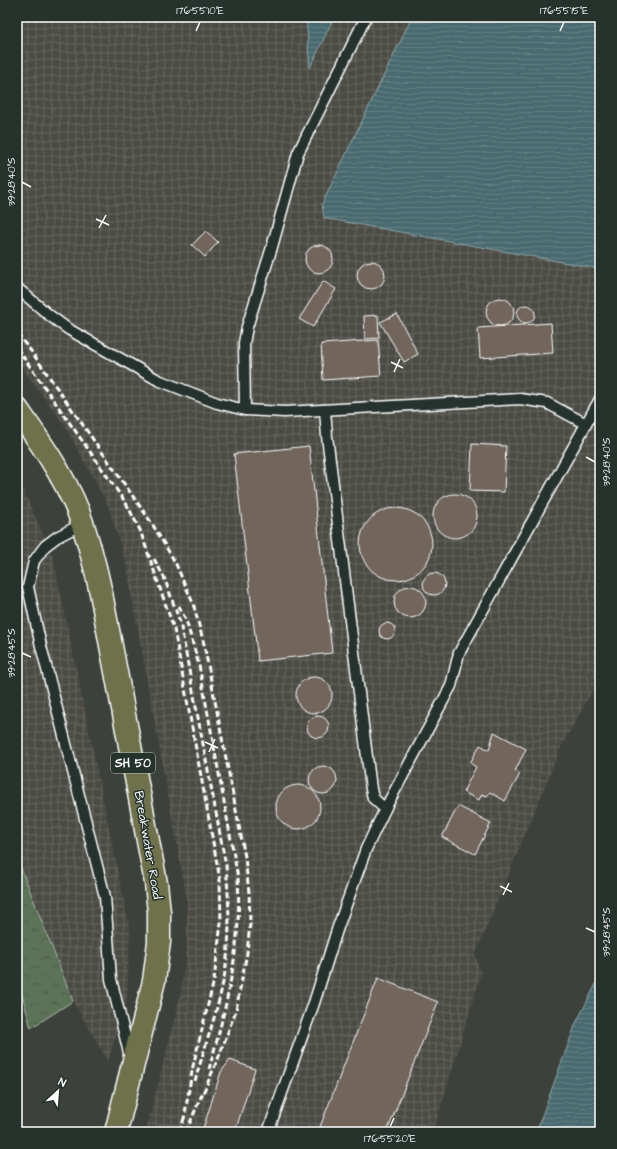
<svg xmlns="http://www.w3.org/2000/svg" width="617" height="1149" viewBox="0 0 617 1149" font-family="'Architects Daughter',sans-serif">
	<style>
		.industrial { fill: url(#industrial-grid) }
		.park { fill: url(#park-crowns); stroke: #adb9ac }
		.water { fill: url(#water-rules); stroke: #91a6a9 }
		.building { fill: #71655b; stroke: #fff }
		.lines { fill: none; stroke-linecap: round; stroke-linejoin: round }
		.lane-casing { stroke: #fff; stroke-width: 13 }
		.highway-casing { stroke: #fff; stroke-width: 25 }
		.lane { stroke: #26332d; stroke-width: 10 }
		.highway { stroke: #6e714b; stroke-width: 22 }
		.rail { stroke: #fff; stroke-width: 3; stroke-dasharray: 6 3; stroke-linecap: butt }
		.ticks { fill: none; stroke: #fff; stroke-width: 1.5 }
		.labels { text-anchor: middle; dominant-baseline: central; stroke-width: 3; stroke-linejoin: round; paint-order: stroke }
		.shield { fill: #26332d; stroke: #bec2c0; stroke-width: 1 }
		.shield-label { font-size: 12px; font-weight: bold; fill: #fff }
		.street-label { font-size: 13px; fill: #fff; stroke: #26332d }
		.neatline { fill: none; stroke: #fff; stroke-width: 1.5 }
		.ticks-label { font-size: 10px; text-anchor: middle; fill: #fff }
	</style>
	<defs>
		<pattern id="industrial-grid" width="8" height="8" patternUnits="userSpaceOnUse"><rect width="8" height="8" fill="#4c4c45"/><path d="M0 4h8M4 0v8" fill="none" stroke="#676761"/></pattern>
		<pattern id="park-crowns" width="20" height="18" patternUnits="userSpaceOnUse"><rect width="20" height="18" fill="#5b7358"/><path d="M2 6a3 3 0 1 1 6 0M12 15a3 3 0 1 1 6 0" fill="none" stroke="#515a50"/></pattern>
		<pattern id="water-rules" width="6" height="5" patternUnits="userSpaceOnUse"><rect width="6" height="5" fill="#486a6f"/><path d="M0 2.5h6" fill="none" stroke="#638085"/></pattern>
	</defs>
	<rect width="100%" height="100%" fill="#3c423b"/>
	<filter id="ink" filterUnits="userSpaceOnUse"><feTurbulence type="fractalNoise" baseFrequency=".025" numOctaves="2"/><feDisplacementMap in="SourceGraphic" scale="8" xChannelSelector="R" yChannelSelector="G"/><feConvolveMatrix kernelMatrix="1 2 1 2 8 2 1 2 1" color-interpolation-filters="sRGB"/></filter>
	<g filter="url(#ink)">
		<g class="industrial">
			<polygon points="17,17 306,17 310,68 334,17 412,17 322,204 324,218 600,269 600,677 562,745 475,955 481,974 433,1132 146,1132 180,997 187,949 187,900 126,563 108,505 64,424 17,361"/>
			<polygon points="17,476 53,557 130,931 127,998 108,1061 73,1001 17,858"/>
		</g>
		<polygon class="park" points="17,858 73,1001 31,1028 17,976"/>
		<g class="water">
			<polygon points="306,17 334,17 310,68"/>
			<polygon points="412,17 600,17 600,269 324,218 322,204"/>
			<polygon points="600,976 600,1132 536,1132 576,1023"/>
		</g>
		<g class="building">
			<polygon points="206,231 218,242 205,257 192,245"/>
			<circle cx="319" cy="259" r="14"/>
			<circle cx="371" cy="275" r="14"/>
			<polygon points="323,281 336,289 313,327 299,319"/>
			<circle cx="500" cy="312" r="14"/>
			<circle cx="526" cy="314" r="9"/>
			<polygon points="397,314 418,354 404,362 380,322"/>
			<polygon points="378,315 379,338 365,339 364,316"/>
			<polygon points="551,323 553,353 480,358 478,328"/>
			<polygon points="378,340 381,376 323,380 321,344"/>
			<polygon points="472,444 506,446 504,492 470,491"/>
			<polygon points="309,446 332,653 258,661 234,454"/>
			<circle cx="455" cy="516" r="22"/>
			<circle cx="396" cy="544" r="36"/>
			<circle cx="434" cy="584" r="11"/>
			<circle cx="410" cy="602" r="16"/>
			<circle cx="387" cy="631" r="8"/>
			<circle cx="314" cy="695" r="18"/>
			<circle cx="318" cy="727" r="11"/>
			<polygon points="494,732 526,749 515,771 520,774 505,801 490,792 487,796 482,794 479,800 463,792 476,767 470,763 480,745 489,750"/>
			<circle cx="323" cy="780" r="14"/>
			<circle cx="298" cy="807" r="22"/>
			<polygon points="458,806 491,823 475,854 442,837"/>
			<polygon points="378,978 438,1002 387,1132 318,1132"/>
			<polygon points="230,1060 255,1069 235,1132 202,1132 221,1072"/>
		</g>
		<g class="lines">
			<g class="lane-casing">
				<g id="lane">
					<polyline points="17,288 49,315 68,329 158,380 217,403 245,410 285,412 520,399 547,403 586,424"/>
					<polyline points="245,410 244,343 247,327 272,247 298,153 366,17"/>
					<polyline points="325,410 327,436 371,789 373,798 385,809"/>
					<polyline points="82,524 57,537 45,546 34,561 28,587 41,646 105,897 111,979 130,1057"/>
					<polyline points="268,1132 314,1003 337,930 366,849 385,809 451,686 459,653 600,399"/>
				</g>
			</g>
			<g class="highway-casing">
				<path id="highway" d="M17,409c23,33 46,65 61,102 10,27 17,54 23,82l55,290 3,29v30l-5,39 -38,151"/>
			</g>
			<use href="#lane" class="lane"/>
			<use href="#highway" class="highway"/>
			<g class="rail">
				<polyline points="17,334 31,351 151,522 175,562 193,603 204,644 245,857 249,893 250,923 247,953 236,1010 220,1054 201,1098"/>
				<polyline points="17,348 126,503 140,530 174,629 220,880 221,923 214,980 193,1066 184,1119"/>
				<path d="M154,559l10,18 16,45 46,244c3,35 5,70 -1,106 -6,36 -20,73 -30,109"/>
				<path d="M179,606l7,14 13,45 39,213c4,66 -11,127 -29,191"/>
				<polyline points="180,1132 185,1115"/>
				<polyline points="186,1132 203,1092"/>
			</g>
		</g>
	</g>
	<path class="ticks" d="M196,31l4,-9M560,31l4,-9M22,182l9,5M96,219l13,6M99,228l7,-13M391,362l12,6M394,372l6,-13M586,457l9,5M22,653l9,4M205,742l13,6M209,752l6,-13M500,886l12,6M503,895l6,-12M586,928l9,4M390,1127l4,-9"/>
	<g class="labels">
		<rect class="shield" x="111" y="753" width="44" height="20" rx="3"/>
		<g class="shield-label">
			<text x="133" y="763">SH 50</text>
		</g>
		<g class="street-label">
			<text transform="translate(148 845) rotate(80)">Breakwater Road</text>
		</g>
	</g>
	<rect width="617" height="1149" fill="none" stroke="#26332d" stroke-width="44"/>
	<g transform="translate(58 1091) rotate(26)" stroke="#26332d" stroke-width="3" paint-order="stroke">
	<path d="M0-3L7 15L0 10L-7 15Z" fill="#ffffff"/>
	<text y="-6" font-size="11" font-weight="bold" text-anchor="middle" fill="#ffffff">N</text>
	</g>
	<rect x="22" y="22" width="573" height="1105" class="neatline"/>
	<g class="ticks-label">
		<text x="200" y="14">176°55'10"E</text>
		<text x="564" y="14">176°55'15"E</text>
		<text transform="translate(11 182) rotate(-90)" y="4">39°28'40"S</text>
		<text transform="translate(606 462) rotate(-90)" y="4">39°28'40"S</text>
		<text transform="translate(11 653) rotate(-90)" y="4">39°28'45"S</text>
		<text transform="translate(606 932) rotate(-90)" y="4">39°28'45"S</text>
		<text x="390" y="1142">176°55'20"E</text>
	</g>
</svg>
